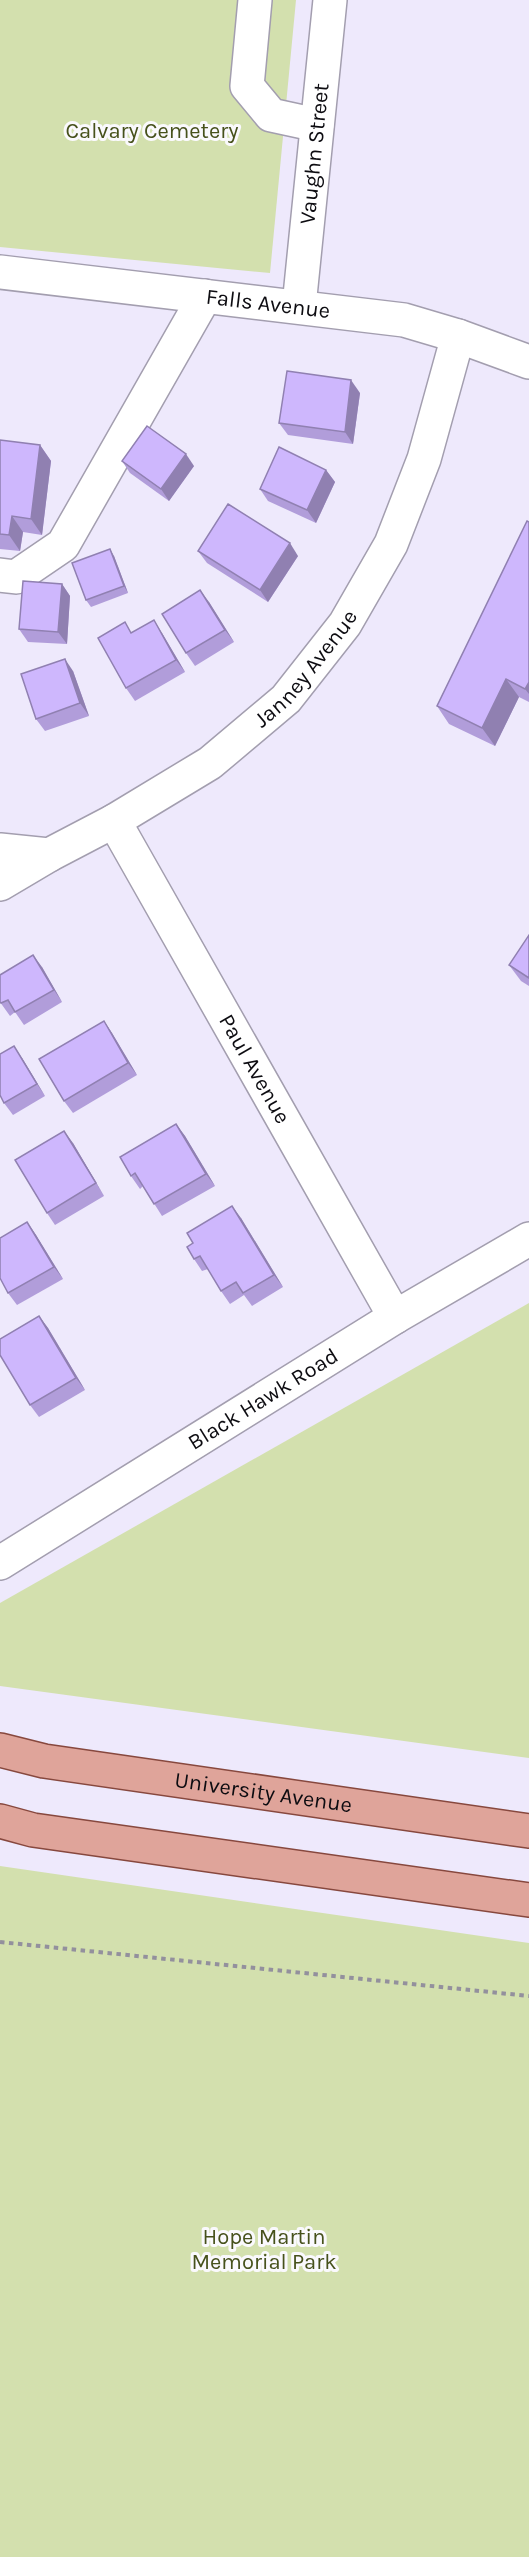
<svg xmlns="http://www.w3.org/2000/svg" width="529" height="2557" viewBox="0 0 529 2557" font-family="Karla,sans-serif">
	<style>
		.green { fill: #d3e0ae }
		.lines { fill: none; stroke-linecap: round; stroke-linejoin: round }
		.minor-casing { stroke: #a39eaf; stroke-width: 36 }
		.major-casing { stroke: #87483e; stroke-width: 36 }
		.path { stroke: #93909d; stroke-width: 4; stroke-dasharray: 4.5 4.5; stroke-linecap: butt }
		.minor { stroke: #fff; stroke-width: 33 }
		.major { stroke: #dfa49a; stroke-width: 33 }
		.wall { fill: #b19dda }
		.shaded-wall { fill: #9080b1 }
		.building { fill: #ceb7fd; stroke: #9080b1; stroke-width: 1.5 }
		.labels { text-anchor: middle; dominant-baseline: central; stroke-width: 6; stroke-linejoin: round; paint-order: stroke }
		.park-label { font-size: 22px; fill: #46511b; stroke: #faf9fd }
		.street-label { font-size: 22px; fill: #0d0c11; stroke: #faf9fd }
	</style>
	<rect width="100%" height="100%" fill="#eee9fc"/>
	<g class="green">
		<polygon points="0,0 296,0 270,273 0,247"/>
		<polygon points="529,1303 529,1758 0,1686 0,1603"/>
		<polygon points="0,1866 529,1943 529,2557 0,2557"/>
	</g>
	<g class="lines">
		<g class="minor-casing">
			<g id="minor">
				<polyline points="255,0 247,86 271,115 317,125"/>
				<path id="s1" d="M0,272l404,48 54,16 71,26"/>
				<path id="s2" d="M299,306l31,-306"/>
				<polyline points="0,575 16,577 63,545 205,296"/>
				<path id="s3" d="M114,821l281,496"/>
				<path id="s4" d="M0,850l49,5 65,-34 96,-58 76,-64 59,-75 46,-80 33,-85 34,-123"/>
				<polyline points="0,884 49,855"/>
				<path id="s5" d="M0,1563l395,-246 134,-78"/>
			</g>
		</g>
		<g class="major-casing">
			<g id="major">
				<path id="s6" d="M0,1750l44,11 485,70"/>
				<polyline points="0,1821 33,1830 529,1900"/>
			</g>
		</g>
		<polyline class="path" points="0,1942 529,1996"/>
		<use href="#minor" class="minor"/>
		<use href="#major" class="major"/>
	</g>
	<g class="wall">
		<polygon points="360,393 353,444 288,435 279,423"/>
		<polygon points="0,440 40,445 51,461 42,535 23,532 20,551 0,549"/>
		<polygon points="122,461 194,466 169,501 130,473"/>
		<polygon points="326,470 335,482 316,523 268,501 260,489"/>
		<polygon points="529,522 529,702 519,697 495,746 449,724 437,706"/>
		<polygon points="198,551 298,556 268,602 207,563"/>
		<polygon points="114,556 128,593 91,607 86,600"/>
		<polygon points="62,584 70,596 67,644 28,642 19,629"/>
		<polygon points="209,602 234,642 195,666 186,653"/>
		<polygon points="132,632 162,633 185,672 135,701 126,688"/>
		<polygon points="73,671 89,716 45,731 36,719"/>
		<polygon points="529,935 529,986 521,981 509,965"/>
		<polygon points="42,967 62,1002 24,1025 15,1012 10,1016 0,1002"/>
		<polygon points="104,1021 112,1033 137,1075 73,1113 64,1101"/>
		<polygon points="22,1058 45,1096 13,1115 4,1103"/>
		<polygon points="176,1124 185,1136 215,1186 162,1216 143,1186 140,1189 131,1176"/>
		<polygon points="73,1143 104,1196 55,1225 47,1213"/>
		<polygon points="241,1218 283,1287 252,1306 244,1295 230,1304 221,1291 208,1269 202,1271 194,1259"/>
		<polygon points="27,1222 36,1235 63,1279 17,1305 8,1293"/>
		<polygon points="39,1316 48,1328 85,1390 39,1417 30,1405"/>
	</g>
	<g class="shaded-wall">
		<polygon points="351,380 360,393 353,444 345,432"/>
		<polygon points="40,445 51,461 42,535 31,519"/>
		<polygon points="186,454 194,466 169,501 161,489"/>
		<polygon points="326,470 335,482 316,523 307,510"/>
		<polygon points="12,516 23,532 20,551 9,535"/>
		<polygon points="290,543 298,556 268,602 260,590"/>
		<polygon points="110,549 114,556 128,593 124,586"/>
		<polygon points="62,584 70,596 67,644 58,632"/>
		<polygon points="200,590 209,602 234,642 225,630"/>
		<polygon points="154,620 162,633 185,672 176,660"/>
		<polygon points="65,659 73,671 89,716 80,703"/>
		<polygon points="506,679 519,697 495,746 482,728"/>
		<polygon points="529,682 529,694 525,689"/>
		<polygon points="33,955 42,967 62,1002 54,990"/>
		<polygon points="104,1021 112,1033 137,1075 128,1063"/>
		<polygon points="14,1046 22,1058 45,1096 37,1084"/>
		<polygon points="176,1124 185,1136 215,1186 206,1174"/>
		<polygon points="64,1131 73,1143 104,1196"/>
		<polygon points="232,1206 241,1218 283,1287 274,1275"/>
		<polygon points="27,1222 36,1235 63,1279 54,1267"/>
		<polygon points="39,1316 48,1328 85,1390 76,1378"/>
	</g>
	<g class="building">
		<polygon points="287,371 351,380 345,432 279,423"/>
		<polygon points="147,426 186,454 161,489 122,461"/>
		<polygon points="0,440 40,445 31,519 12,516 9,535 0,534"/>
		<polygon points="279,447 326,470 307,510 260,489"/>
		<polygon points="228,504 290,543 260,590 198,551"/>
		<polygon points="527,521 529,522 529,682 525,689 506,679 482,728 437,706"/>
		<polygon points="110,549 124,586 86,600 72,563"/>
		<polygon points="23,581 62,584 58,632 19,629"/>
		<polygon points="200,590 225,630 186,653 162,614"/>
		<polygon points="154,620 176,660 126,688 98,638 125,622 131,633"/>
		<polygon points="65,659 80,703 36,719 21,674"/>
		<polygon points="529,935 529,978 509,965"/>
		<polygon points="33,955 54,990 15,1012 8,1000 1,1003 0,1002 0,975"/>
		<polygon points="104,1021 128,1063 64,1101 39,1059"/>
		<polygon points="14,1046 37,1084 4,1103 0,1095 0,1054"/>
		<polygon points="176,1124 206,1174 154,1204 135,1173 131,1176 120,1157"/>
		<polygon points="64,1131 96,1183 47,1213 15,1160"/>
		<polygon points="232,1206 274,1275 243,1293 236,1282 221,1291 200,1256 194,1259 187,1247 193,1243 187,1233"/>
		<polygon points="27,1222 54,1267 8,1293 0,1278 0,1238"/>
		<polygon points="39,1316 76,1378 30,1405 0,1355 0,1339"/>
	</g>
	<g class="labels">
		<g class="park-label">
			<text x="152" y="131">Calvary Cemetery</text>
			<text x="264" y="2237">Hope Martin<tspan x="264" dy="25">Memorial Park</tspan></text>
		</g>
		<g class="street-label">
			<text stroke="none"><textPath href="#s2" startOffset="153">Vaughn Street</textPath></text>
			<text stroke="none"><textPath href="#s1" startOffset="270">Falls Avenue</textPath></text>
			<text stroke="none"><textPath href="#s4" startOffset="370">Janney Avenue</textPath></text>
			<text stroke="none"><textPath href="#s3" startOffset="285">Paul Avenue</textPath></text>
			<text stroke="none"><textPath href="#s5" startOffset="310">Black Hawk Road</textPath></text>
			<text stroke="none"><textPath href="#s6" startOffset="267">University Avenue</textPath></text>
		</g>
	</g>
</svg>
